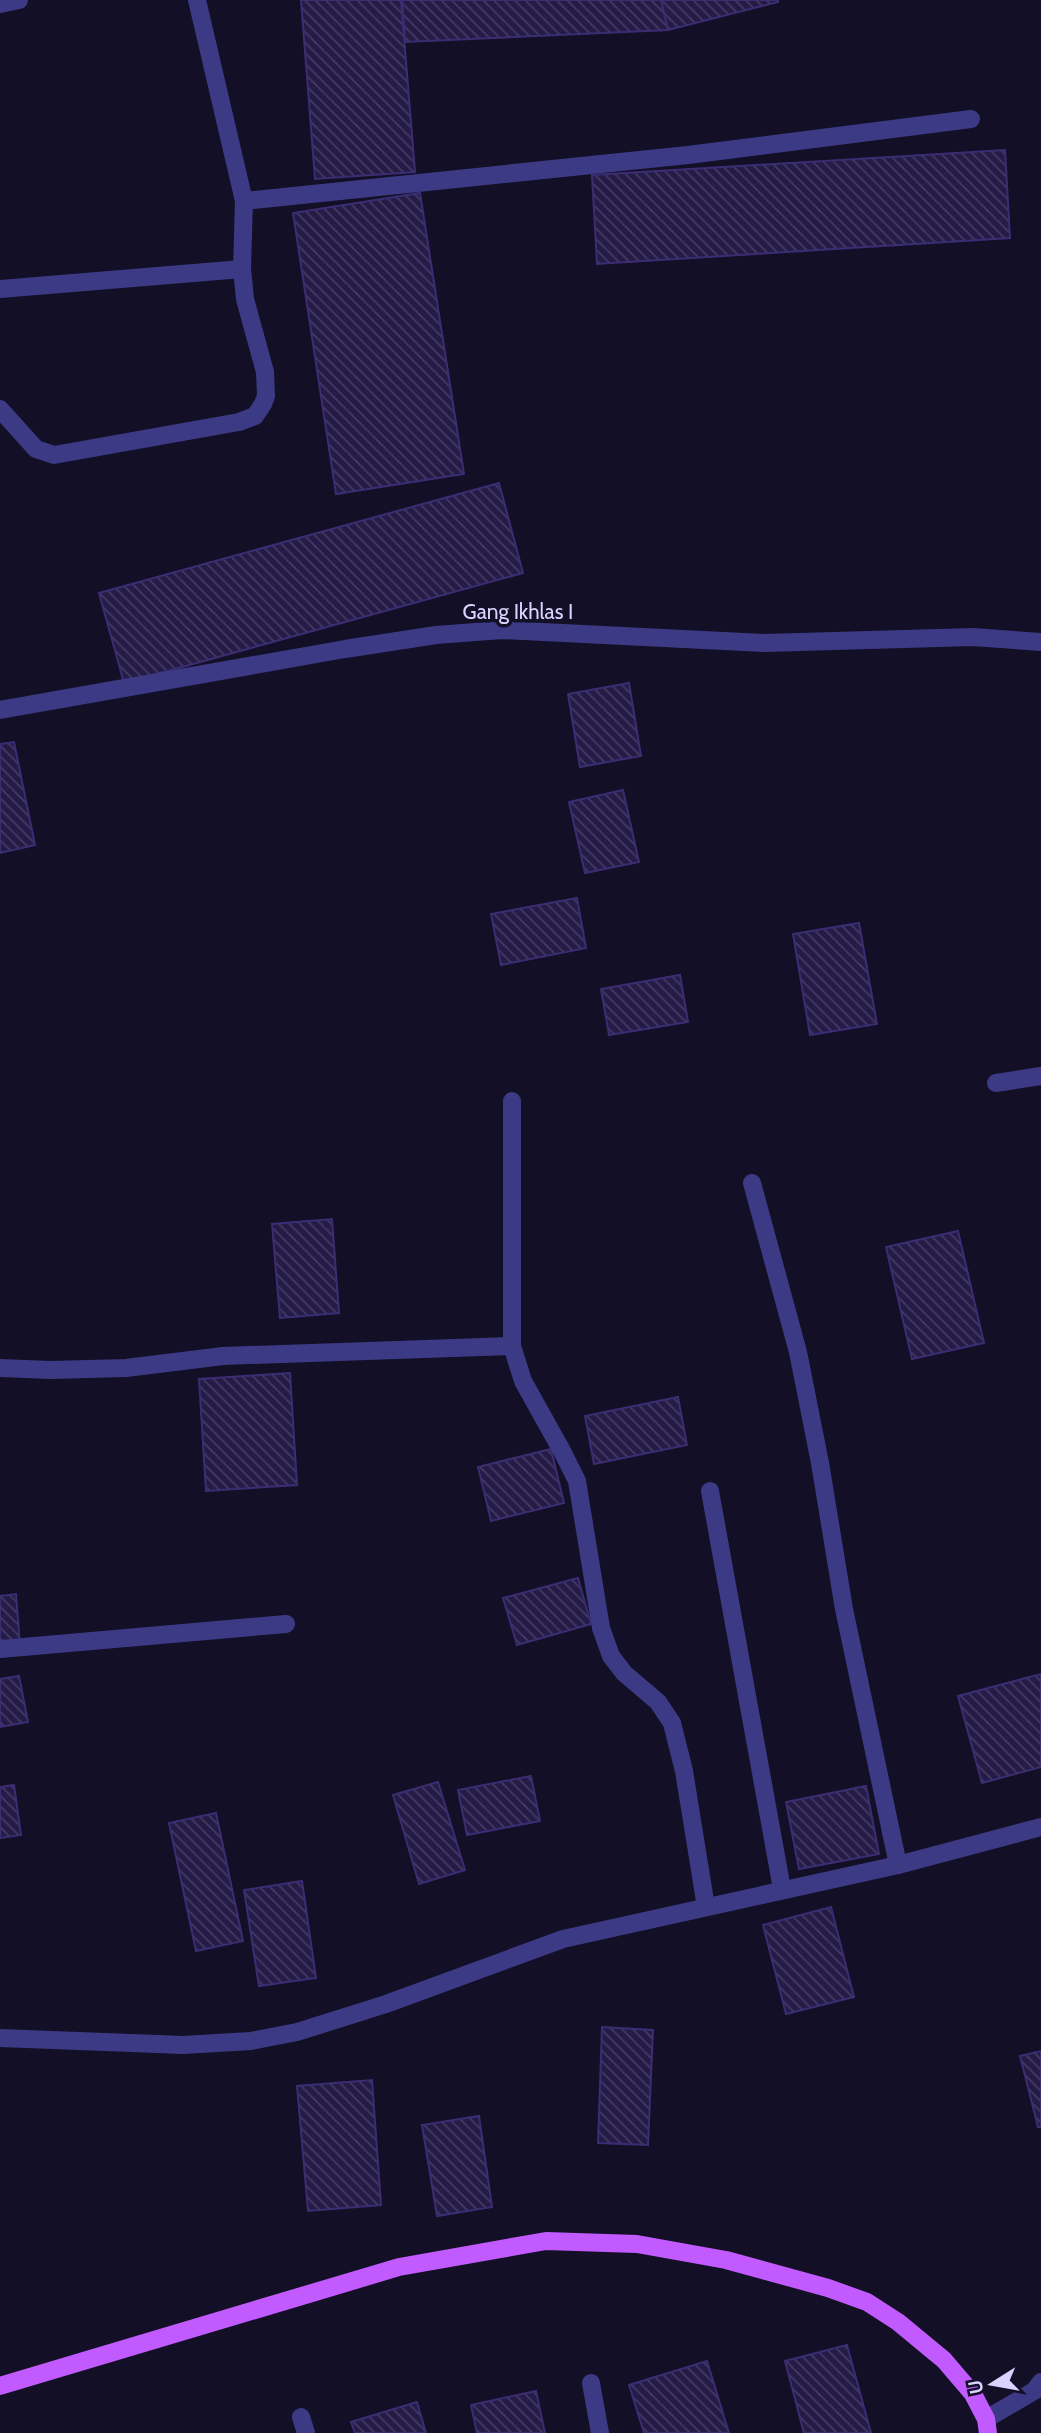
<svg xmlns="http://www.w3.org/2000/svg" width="1041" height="2433" viewBox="0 0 1041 2433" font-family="Cabin,sans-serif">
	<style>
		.building { fill: url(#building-back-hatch); stroke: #3b2d73; stroke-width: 2 }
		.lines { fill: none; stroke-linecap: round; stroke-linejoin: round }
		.street { stroke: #3d3a85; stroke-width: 18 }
		.primary { stroke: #c25bff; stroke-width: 18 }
		.labels { text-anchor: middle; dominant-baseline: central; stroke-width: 7; stroke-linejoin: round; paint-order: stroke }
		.street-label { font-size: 21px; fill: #d9d4ff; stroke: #130f26 }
	</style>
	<defs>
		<pattern id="building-back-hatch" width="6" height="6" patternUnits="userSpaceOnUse" patternTransform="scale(1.75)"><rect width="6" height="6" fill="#241b47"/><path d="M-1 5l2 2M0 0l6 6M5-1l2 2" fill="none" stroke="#433b63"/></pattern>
	</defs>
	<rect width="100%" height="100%" fill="#130f26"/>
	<g class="building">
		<polygon points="301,0 401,0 415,172 315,179"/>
		<polygon points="402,0 666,0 668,30 405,42"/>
		<polygon points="661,0 778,0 778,2 668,30"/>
		<polygon points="1005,150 1010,238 597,264 592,175"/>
		<polygon points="420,193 464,474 336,494 293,213"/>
		<polygon points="499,483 523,573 124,683 99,593"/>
		<polygon points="629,683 641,756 580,767 568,694"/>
		<polygon points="14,742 35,845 0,853 0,744"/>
		<polygon points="623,790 639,862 585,873 569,802"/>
		<polygon points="577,898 586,948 501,965 491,914"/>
		<polygon points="859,923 877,1024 810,1035 793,934"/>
		<polygon points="680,975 688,1022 609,1035 601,989"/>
		<polygon points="332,1219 339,1313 280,1318 272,1224"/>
		<polygon points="958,1231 984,1343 912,1359 886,1247"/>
		<polygon points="290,1373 297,1485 206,1491 199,1379"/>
		<polygon points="678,1397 687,1445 594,1464 585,1416"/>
		<polygon points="551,1449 564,1503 491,1521 478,1467"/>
		<polygon points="578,1578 591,1624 517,1645 503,1598"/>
		<polygon points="16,1594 20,1645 0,1647 0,1596"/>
		<polygon points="1041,1674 1041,1767 982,1783 958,1696"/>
		<polygon points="19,1676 28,1722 0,1727 0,1679"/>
		<polygon points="531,1776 540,1821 467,1835 458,1790"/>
		<polygon points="438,1782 465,1870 419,1884 393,1795"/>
		<polygon points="14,1785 21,1835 0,1838 0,1787"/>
		<polygon points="866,1786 879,1854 799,1869 786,1802"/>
		<polygon points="216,1813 243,1941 196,1951 169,1823"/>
		<polygon points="302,1881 316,1978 259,1986 244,1890"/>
		<polygon points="831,1907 854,1997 786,2014 763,1925"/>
		<polygon points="602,2027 653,2030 648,2145 598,2143"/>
		<polygon points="1041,2051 1041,2127 1038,2127 1020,2056"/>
		<polygon points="372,2080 381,2205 308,2211 297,2086"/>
		<polygon points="479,2116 492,2207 437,2216 422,2125"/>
		<polygon points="847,2345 871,2433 804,2433 785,2361"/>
		<polygon points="707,2361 729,2433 644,2433 629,2385"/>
		<polygon points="536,2391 545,2433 477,2433 471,2405"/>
		<polygon points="417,2402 426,2433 355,2433 351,2422"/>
	</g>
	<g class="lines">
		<g class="street">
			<polyline points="0,4 19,0"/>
			<polyline points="244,201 688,155 971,119"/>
			<polyline points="0,289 242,269"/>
			<polyline points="0,409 36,449 54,455 239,422 255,416 263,404 266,396 265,372 245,299 242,269 244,201 197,0"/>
			<polyline points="0,710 345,649 436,635 502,630 765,643 973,637 1041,642"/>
			<polyline points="996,1083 1041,1076"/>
			<polyline points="512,1101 512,1346"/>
			<polyline points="752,1183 798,1352 820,1463 844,1609 898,1865"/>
			<polyline points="0,1368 51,1370 126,1368 223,1356 512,1346 523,1381 562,1451 577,1481 601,1628 611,1656 624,1673 658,1702 672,1723 684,1771 706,1907"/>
			<polyline points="710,1491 782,1889"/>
			<polyline points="0,1649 286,1624"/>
			<polyline points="0,2038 183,2045 251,2041 297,2032 386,2004 563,1939 898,1865 1041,1827"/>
			<polyline points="591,2383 600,2433"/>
			<polyline points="301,2417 306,2433"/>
			<polyline points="986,2419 1034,2391 1041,2382"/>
		</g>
		<polyline class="primary" points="0,2386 399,2267 546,2241 637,2244 726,2260 828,2288 867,2302 898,2322 944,2360 973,2394 986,2419 988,2433"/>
	</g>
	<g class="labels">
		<g class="street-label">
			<text x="518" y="611">Gang Ikhlas I</text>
		</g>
	</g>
	<g transform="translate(992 2384) rotate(259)" stroke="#130f26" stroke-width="5" paint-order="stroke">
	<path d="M0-5L12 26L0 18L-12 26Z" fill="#d9d4ff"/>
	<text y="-10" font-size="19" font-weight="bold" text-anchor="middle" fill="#d9d4ff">U</text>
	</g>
</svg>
